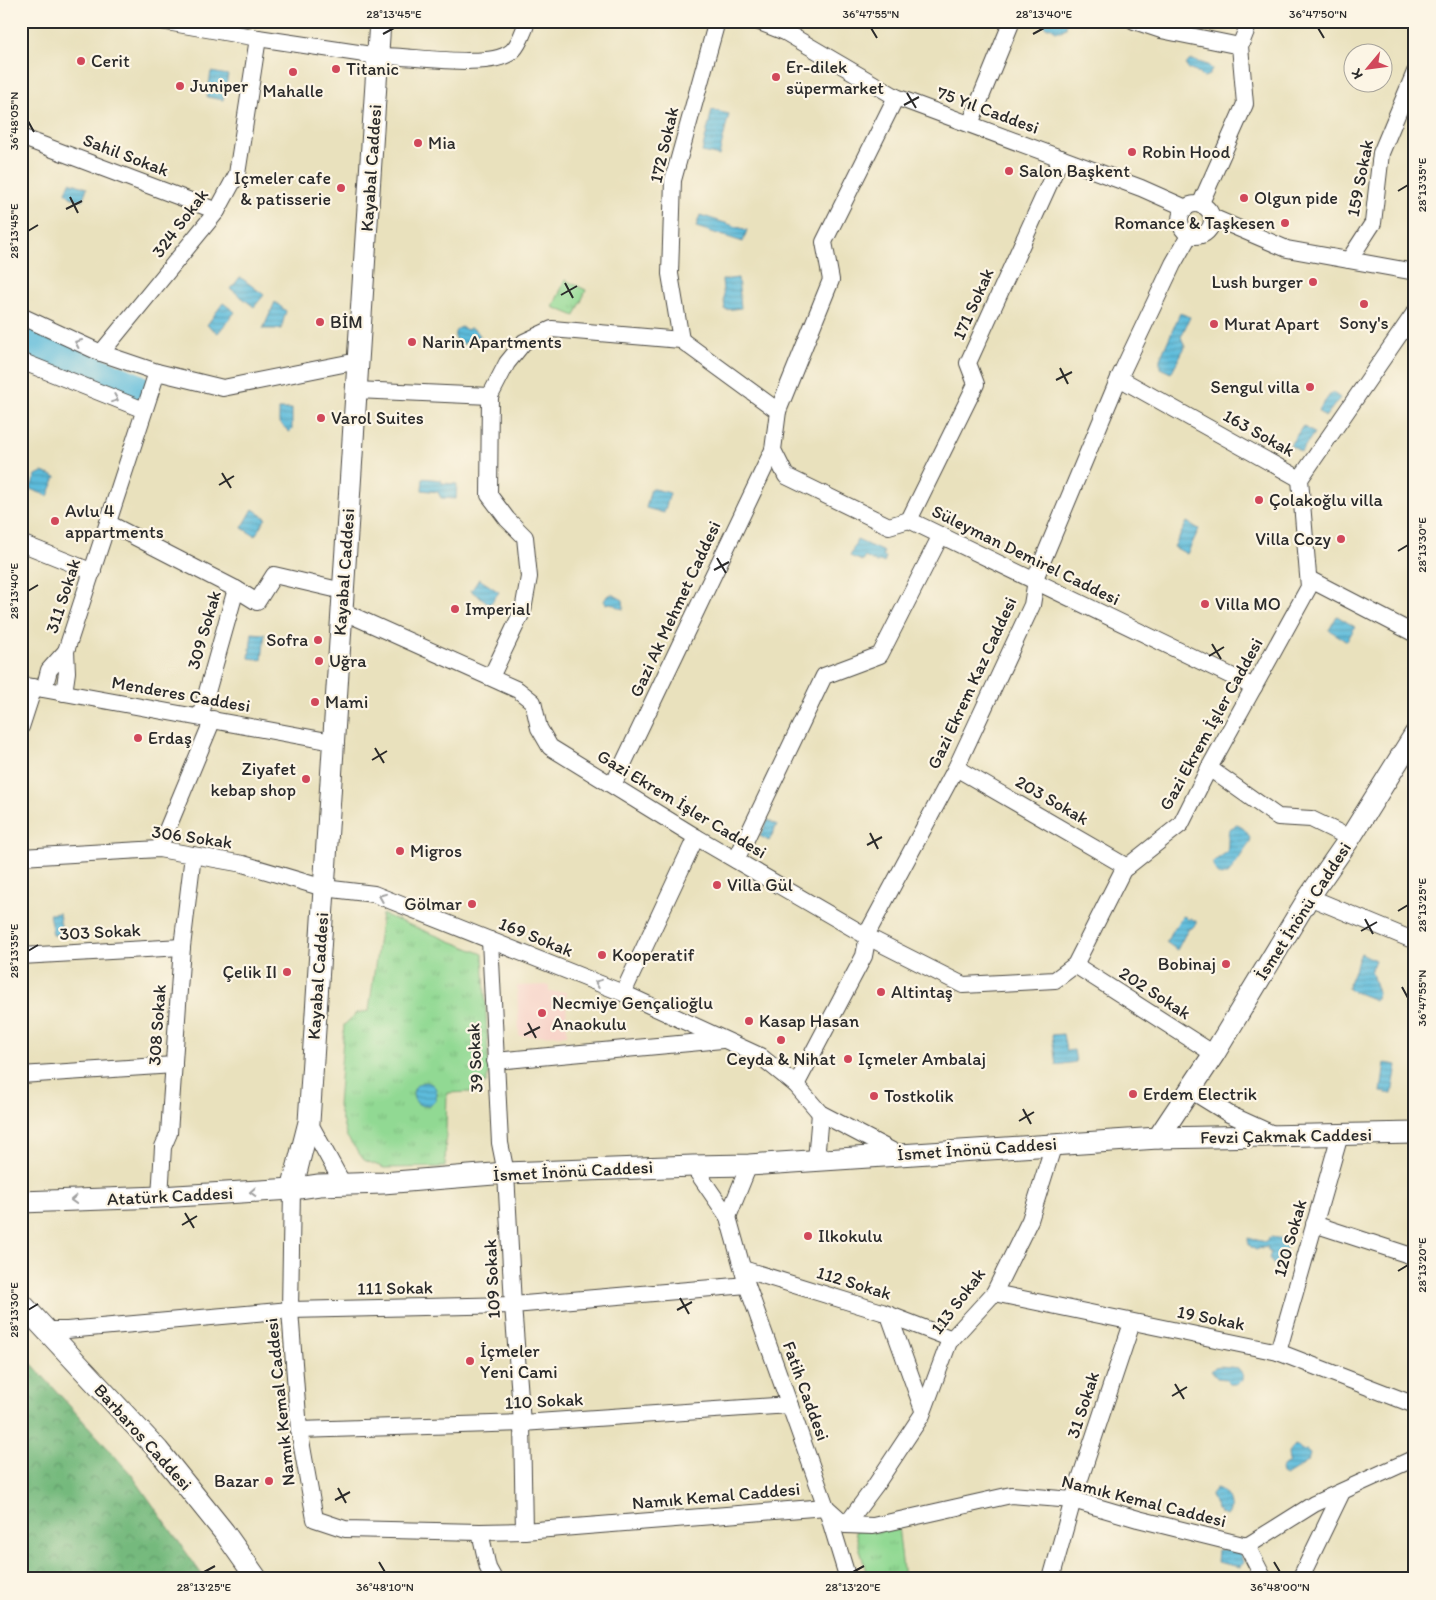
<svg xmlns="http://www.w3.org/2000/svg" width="1436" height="1600" viewBox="0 0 1436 1600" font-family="Itim,sans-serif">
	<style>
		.built { fill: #f7d1c7 }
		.forest { fill: url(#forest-crowns); stroke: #507254 }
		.park { fill: url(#park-tufts); stroke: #5e825f }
		.water { fill: url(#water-rules); stroke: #447484 }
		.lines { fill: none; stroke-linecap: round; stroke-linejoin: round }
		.river { stroke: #5dbcdc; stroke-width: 30 }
		.minor-casing { stroke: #484641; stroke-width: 18 }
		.tertiary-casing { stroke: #484641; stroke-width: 23 }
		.minor { stroke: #fff; stroke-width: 16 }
		.tertiary { stroke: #fff; stroke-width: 21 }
		.oneway { stroke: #a0a0a0 }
		.ticks { fill: none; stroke: #2b2b2b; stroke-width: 2 }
		.poi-dot { fill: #d1495b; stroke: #fcf5e5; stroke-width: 2 }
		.labels { text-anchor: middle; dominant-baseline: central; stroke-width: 4.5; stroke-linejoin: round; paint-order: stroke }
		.poi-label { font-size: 18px; fill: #2b2b2b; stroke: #fcf5e5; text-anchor: start }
		.street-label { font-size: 18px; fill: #2b2b2b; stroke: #fcf5e5 }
		.neatline { fill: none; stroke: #2b2b2b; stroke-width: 2 }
		.ticks-label { font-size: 12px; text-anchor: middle; fill: #2b2b2b }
	</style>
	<defs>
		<pattern id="forest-crowns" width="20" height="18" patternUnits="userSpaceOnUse" patternTransform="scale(1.25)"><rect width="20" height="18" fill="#74b97d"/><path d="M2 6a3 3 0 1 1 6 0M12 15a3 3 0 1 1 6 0" fill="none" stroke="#5f9767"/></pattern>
		<pattern id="park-tufts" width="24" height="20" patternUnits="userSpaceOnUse" patternTransform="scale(1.25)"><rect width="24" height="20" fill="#91d993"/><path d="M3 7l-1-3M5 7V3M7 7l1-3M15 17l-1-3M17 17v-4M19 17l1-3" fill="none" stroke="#7dba7f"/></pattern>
		<pattern id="water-rules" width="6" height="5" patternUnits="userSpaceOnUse" patternTransform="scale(1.25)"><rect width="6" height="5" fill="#5dbcdc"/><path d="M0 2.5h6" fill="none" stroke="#4d99b3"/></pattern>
	</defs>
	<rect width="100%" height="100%" fill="#fcf5e5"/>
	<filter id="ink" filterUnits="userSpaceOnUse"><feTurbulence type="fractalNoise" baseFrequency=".02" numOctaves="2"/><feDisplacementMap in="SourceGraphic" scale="10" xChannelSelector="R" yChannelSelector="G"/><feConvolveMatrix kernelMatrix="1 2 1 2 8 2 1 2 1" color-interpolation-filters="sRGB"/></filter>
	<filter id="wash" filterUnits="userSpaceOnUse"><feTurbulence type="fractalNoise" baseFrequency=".0096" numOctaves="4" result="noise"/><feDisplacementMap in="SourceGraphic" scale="20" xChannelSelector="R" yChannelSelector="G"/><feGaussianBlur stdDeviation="1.12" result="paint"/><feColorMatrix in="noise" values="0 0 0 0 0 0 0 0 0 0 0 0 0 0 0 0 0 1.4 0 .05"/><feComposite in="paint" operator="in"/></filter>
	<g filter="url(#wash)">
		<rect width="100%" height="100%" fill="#e9e1bd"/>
		<polygon class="built" points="549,985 549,992 566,992 567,1035 519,1036 517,986"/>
		<polygon class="forest" points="32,1364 131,1474 205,1579 21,1579 21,1371"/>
		<g class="park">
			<polygon points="565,280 586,290 575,316 553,307"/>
			<polygon points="382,914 483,954 489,1073 486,1083 471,1092 447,1093 445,1167 384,1168 364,1160 347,1137 338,1106 344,1025 357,1013 369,1011"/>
			<polygon points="898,1526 904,1579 868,1579 855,1531"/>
		</g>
		<g class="water">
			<polygon points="1040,21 1067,21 1066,28 1061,31 1056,31 1050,27 1047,28"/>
			<path d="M1193,60c7,4 15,2 19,10l-3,5 -5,2 -3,-1 -2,-3 -11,-4 -2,-4 3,-4z"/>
			<polygon points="211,72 228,75 223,100 207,97"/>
			<polygon points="712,110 729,114 719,156 702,152"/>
			<polygon points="70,182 87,188 82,201 70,197 66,192"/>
			<polygon points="700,215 747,230 743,242 696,227"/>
			<polygon points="240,277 264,295 254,307 231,289"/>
			<polygon points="738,278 741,308 725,310 722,280"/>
			<polygon points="275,302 286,311 281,329 263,329"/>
			<polygon points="223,303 235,312 218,333 207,325"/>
			<polygon points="1180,313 1190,317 1181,337 1185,347 1171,373 1160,368 1160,359"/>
			<path d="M462,327l5,3 3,-2 4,1 6,6 -2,7 -4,3 -7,-3 -4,2h-3c-7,-6 -8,-14 2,-17z"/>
			<polygon points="1332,392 1340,398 1325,417 1318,411"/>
			<polygon points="279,409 292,409 292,430 289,432 279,422"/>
			<polygon points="1303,426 1314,433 1301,452 1290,445"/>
			<polygon points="42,472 56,477 48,496 30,489 36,475"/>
			<polygon points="423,478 441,480 442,483 457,484 456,499 441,498 438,492 422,490"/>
			<polygon points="651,488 670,493 664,513 646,508"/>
			<polygon points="253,509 266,518 255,536 242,528"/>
			<polygon points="1187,522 1199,529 1187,554 1174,547"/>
			<polygon points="857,540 884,552 882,556 886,557 884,563 880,561 877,563 865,557 862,561 850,556"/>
			<polygon points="479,579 499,592 490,604 471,591"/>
			<polygon points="612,594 623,600 624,609 619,608 611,603 606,604 604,601 607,596"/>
			<polygon points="1337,616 1355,627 1347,641 1329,630"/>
			<polygon points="252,633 265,634 262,660 249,658"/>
			<polygon points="768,820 777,825 769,841 760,836"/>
			<path d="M1237,825c8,3 11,8 14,16l-22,32 -8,3c-5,-4 -8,-8 -8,-14l14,-10c2,-8 0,-15 2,-23z"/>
			<polygon points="59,913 62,932 58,935 53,935 49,914"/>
			<polygon points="1182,916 1186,917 1188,920 1190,918 1196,921 1196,924 1192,928 1188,929 1177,950 1166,942"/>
			<polygon points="1361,953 1375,960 1371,970 1378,993 1375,1000 1348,989 1349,983"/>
			<polygon points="1063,1034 1066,1051 1074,1050 1076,1062 1056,1065 1052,1035"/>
			<polygon points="1385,1063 1397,1065 1392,1094 1381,1092"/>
			<circle cx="425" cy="1094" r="12"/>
			<path d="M1270,1237l16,2c4,8 -2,10 -3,17 0,2 0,4 0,7l-4,2h-5l-5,-6 2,-7 -3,-2 -1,-4 -11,4c-6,-3 -8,-5 -8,-12l18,4z"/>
			<polygon points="1220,1366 1238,1368 1242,1373 1243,1379 1236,1384 1231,1384 1226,1379 1217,1378 1211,1371 1215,1367"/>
			<polygon points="1295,1445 1299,1447 1301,1451 1306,1450 1310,1454 1308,1462 1286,1476 1282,1474 1281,1470 1284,1466 1289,1463 1288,1453"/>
			<path d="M1216,1488c11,2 19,20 11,28l-6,-2 -4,-4c-1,-8 -6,-12 -6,-16z"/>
			<polygon points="1237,1549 1241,1556 1243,1562 1240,1567 1217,1562 1218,1550"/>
		</g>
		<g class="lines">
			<polyline class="river" points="21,338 137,388"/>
		</g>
	</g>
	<g filter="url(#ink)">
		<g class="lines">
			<g class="minor-casing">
				<g id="minor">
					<path d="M161,21l97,17 120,18c32,-1 110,14 133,-4 7,-5 14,-23 16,-31"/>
					<polyline points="757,21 785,32 896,97 1141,188 1186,208"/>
					<polyline points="1134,21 1161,30 1240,46"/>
					<polyline points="970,124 1012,21"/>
					<polyline points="21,137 217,211"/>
					<circle cx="1196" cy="220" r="16"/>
					<polyline points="1200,205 1245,104 1240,46 1250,21"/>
					<polyline points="1212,217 1287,249 1415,272"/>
					<polyline points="1349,260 1373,223 1381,153 1415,72"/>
					<polyline points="21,316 101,353 157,372 223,388 358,361"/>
					<polyline points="681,340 670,274 673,180 717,21"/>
					<polyline points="101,353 217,211 237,174 258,38"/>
					<polyline points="21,361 144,410"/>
					<polyline points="1119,378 1300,479"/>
					<polyline points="356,390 490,396 507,363 524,342 552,329 681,340 778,411 773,450 786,476 889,526 909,520 1254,687"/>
					<polyline points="490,396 489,495 507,519 525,537 529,577 523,610 491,677"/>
					<polyline points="778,411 831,280 824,242 896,97"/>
					<polyline points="909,520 976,384 968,363 1061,158"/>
					<polyline points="108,523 236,589"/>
					<polyline points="21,543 93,572"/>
					<polyline points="1309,579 1415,634"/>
					<polyline points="342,611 518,690 533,702 539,728 550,747 696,837 868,937 963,985 1055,980 1075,965 1123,870 1181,824 1209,768 1309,587 1300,479 1415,312"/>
					<polyline points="21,685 333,742"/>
					<polyline points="44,689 49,670 66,651"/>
					<polyline points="64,693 67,672 66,651 157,372"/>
					<polyline points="200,717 236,589 257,602 274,575 343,591"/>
					<polyline points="21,727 34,687"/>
					<polyline points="956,768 1127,867"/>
					<polyline points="1209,768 1278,817 1311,819 1350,838"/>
					<polyline points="613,785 773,450"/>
					<polyline points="159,849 213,719"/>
					<polyline points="21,857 159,849 243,864 324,888 374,894 623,993 760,1056 796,1085 820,1113 900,1155"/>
					<polyline points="736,860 824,676 880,655 941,535"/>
					<polyline points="1309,897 1415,941"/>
					<polyline points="490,940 500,1143 506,1173 513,1305 522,1423 524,1531"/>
					<polyline points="21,956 182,947"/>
					<polyline points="1075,965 1214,1054"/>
					<polyline points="623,993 696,837"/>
					<polyline points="495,1061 722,1040"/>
					<polyline points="21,1075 174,1065"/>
					<polyline points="796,1085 864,956 869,930 956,768 1032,605 1037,574 1119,378 1173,264 1190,234"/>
					<polyline points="1190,1090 1229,1114 1273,1134"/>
					<polyline points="309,1122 343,1184"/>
					<polyline points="816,1161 820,1113"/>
					<polyline points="693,1166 728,1217 747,1285 826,1507 848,1579"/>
					<polyline points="292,1189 290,1310 299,1430 315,1519 345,1529 480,1532 524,1531 826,1507 846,1525 873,1526 1011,1495 1073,1500 1138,1519 1247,1546 1314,1504 1415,1458"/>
					<polyline points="160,1197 163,1147 169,1133 182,947 193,855"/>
					<polyline points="728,1217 749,1165"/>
					<polyline points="1314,1224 1415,1257"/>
					<polyline points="743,1269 882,1312 952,1339"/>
					<polyline points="994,1293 1278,1352 1415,1405"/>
					<polyline points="889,1315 923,1410"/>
					<polyline points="45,1330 67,1330 290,1310 513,1305 747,1285"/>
					<polyline points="1278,1352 1340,1135"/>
					<polyline points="299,1430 522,1423 790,1405"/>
					<polyline points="846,1525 875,1486 922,1415 949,1342 994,1293 1030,1220 1054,1144"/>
					<polyline points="480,1532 488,1568 494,1579"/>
					<polyline points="1247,1546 1264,1579"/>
					<polyline points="1051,1579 1073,1500 1132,1323"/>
					<polyline points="1300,1579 1342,1492"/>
				</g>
			</g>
			<g class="tertiary-casing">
				<g id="tertiary">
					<polyline points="1158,1138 1415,1133"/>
					<polyline points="292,1189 309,1122 380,21"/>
					<polyline points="21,1202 160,1197 292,1189 319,1185 383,1183 506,1173 693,1166 749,1165 1158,1138 1214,1054 1309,897 1350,838 1415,734"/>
					<polyline points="21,1303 158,1450 224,1532 257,1579"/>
				</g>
			</g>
			<use href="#minor" class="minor"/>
			<use href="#tertiary" class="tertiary"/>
		</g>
		<defs><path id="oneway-chevron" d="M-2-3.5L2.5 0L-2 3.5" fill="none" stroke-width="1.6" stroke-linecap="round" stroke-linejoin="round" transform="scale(1.25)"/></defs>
		<g class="oneway">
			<use href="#oneway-chevron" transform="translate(78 343) rotate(-155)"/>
			<use href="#oneway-chevron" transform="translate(115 399) rotate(22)"/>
			<use href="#oneway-chevron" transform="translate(382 897) rotate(-158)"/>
			<use href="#oneway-chevron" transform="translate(598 983) rotate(-158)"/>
			<use href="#oneway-chevron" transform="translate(253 1192) rotate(177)"/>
			<use href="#oneway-chevron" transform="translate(74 1200) rotate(178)"/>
		</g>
	</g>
	<path class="ticks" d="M871,28l6,10M1318,28l6,10M383,34l11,-6M1033,34l11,-6M907,93l9,15M904,105l15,-8M28,121l6,11M1398,191l10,-6M70,197l8,16M66,209l16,-8M28,231l10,-6M565,283l8,15M561,295l16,-9M1060,368l8,16M1056,380l16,-8M222,473l9,15M219,485l15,-9M1398,551l10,-6M717,558l9,15M714,570l15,-8M28,591l10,-6M1212,644l9,15M1209,656l15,-9M375,748l9,15M372,760l15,-9M870,833l8,16M867,845l15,-8M1398,911l10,-6M1365,919l8,15M1361,931l16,-9M28,951l10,-6M1402,987l6,11M528,1023l8,15M524,1035l16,-8M1023,1109l8,15M1019,1121l15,-9M185,1213l9,15M182,1225l15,-9M1398,1271l10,-6M680,1298l9,16M28,1310l10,-6M677,1310l15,-8M1175,1384l9,15M1172,1396l15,-9M338,1488l8,15M335,1500l15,-8M379,1562l6,10M1274,1562l6,10M204,1572l11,-6M853,1572l11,-6"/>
	<g class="poi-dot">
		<circle cx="81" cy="61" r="5"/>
		<circle cx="336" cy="69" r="5"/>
		<circle cx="293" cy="72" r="5"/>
		<circle cx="776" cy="77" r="5"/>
		<circle cx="180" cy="86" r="5"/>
		<circle cx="418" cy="143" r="5"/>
		<circle cx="1132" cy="152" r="5"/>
		<circle cx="1009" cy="171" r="5"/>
		<circle cx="341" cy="188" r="5"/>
		<circle cx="1244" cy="198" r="5"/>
		<circle cx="1285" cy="223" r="5"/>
		<circle cx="1313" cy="282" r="5"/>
		<circle cx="1364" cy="304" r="5"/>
		<circle cx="320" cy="322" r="5"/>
		<circle cx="1214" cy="324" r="5"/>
		<circle cx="412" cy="342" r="5"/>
		<circle cx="1310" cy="387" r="5"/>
		<circle cx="321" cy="418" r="5"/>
		<circle cx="1259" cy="500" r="5"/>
		<circle cx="55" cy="521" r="5"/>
		<circle cx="1341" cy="539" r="5"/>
		<circle cx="1205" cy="604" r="5"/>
		<circle cx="455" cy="609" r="5"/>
		<circle cx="318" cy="640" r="5"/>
		<circle cx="319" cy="661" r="5"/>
		<circle cx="315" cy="702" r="5"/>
		<circle cx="138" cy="738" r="5"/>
		<circle cx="306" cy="779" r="5"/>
		<circle cx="400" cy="851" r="5"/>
		<circle cx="717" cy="885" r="5"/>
		<circle cx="472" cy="904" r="5"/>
		<circle cx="602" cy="955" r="5"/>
		<circle cx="1226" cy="964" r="5"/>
		<circle cx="287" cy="972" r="5"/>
		<circle cx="881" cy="992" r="5"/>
		<circle cx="542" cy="1013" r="5"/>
		<circle cx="749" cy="1021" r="5"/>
		<circle cx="781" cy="1040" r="5"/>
		<circle cx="848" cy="1059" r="5"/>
		<circle cx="1133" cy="1094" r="5"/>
		<circle cx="874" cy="1096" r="5"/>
		<circle cx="808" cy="1236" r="5"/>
		<circle cx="470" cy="1361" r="5"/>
		<circle cx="269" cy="1481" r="5"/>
	</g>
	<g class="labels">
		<g class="poi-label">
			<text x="91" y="61">Cerit</text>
			<text x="786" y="67">Er-dilek<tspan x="786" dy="21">süpermarket</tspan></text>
			<text x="346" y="69">Titanic</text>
			<text x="190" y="86">Juniper</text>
			<text x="293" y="91" text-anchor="middle">Mahalle</text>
			<text x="428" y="143">Mia</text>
			<text x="1142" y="152">Robin Hood</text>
			<text x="1019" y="171">Salon Başkent</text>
			<text x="331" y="178" text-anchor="end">Içmeler cafe<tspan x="331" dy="21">&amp; patisserie</tspan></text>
			<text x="1254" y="198">Olgun pide</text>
			<text x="1275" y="223" text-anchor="end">Romance &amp; Taşkesen</text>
			<text x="1303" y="282" text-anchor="end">Lush burger</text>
			<text x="330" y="322">BİM</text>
			<text x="1364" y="323" text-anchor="middle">Sony's</text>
			<text x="1224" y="324">Murat Apart</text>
			<text x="422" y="342">Narin Apartments</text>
			<text x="1300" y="387" text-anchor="end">Sengul villa</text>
			<text x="331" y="418">Varol Suites</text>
			<text x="1269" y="500">Çolakoğlu villa</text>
			<text x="65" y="511">Avlu 4<tspan x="65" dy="21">appartments</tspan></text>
			<text x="1331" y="539" text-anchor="end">Villa Cozy</text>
			<text x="1215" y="604">Villa MO</text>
			<text x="465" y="609">Imperial</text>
			<text x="308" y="640" text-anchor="end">Sofra</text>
			<text x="329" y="661">Uğra</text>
			<text x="325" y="702">Mami</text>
			<text x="148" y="738">Erdaş</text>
			<text x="296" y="769" text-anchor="end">Ziyafet<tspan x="296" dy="21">kebap shop</tspan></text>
			<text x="410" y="851">Migros</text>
			<text x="727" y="885">Villa Gül</text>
			<text x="462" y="904" text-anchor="end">Gölmar</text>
			<text x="612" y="955">Kooperatif</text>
			<text x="1216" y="964" text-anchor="end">Bobinaj</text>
			<text x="277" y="972" text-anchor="end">Çelik II</text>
			<text x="891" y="992">Altintaş</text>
			<text x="552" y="1003">Necmiye Gençalioğlu<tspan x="552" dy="21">Anaokulu</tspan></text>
			<text x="759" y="1021">Kasap Hasan</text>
			<text x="781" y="1059" text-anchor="middle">Ceyda &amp; Nihat</text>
			<text x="858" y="1059">Içmeler Ambalaj</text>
			<text x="1143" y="1094">Erdem Electrik</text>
			<text x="884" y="1096">Tostkolik</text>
			<text x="818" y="1236">Ilkokulu</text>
			<text x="480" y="1351">İçmeler<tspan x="480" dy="21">Yeni Cami</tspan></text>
			<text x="259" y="1481" text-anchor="end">Bazar</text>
		</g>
		<g class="street-label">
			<text transform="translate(988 110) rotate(20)">75 Yıl Caddesi</text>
			<text transform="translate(664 145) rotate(-77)">172 Sokak</text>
			<text transform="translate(126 155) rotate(21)">Sahil Sokak</text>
			<text transform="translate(371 168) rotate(-86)">Kayabal Caddesi</text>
			<text transform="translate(1360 178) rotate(-79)">159 Sokak</text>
			<text transform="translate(180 223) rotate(-53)">324 Sokak</text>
			<text transform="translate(973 304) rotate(-66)">171 Sokak</text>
			<text transform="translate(1259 433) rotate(29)">163 Sokak</text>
			<text transform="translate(1026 555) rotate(26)">Süleyman Demirel Caddesi</text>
			<text transform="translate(344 572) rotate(-86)">Kayabal Caddesi</text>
			<text transform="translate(63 596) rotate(-72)">311 Sokak</text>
			<text transform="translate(675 609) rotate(-65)">Gazi Ak Mehmet Caddesi</text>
			<text transform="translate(204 630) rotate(-74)">309 Sokak</text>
			<text transform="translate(972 683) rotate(-65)">Gazi Ekrem Kaz Caddesi</text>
			<text transform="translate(181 694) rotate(10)">Menderes Caddesi</text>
			<text transform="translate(1211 724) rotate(-61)">Gazi Ekrem İşler Caddesi</text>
			<text transform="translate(1052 800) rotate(30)">203 Sokak</text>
			<text transform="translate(682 804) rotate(31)">Gazi Ekrem İşler Caddesi</text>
			<text transform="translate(192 837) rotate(8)">306 Sokak</text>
			<text transform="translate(1303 911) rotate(-57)">İsmet İnönü Caddesi</text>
			<text transform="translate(100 932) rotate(-3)">303 Sokak</text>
			<text transform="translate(536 937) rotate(22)">169 Sokak</text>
			<text transform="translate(318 976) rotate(-86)">Kayabal Caddesi</text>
			<text transform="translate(1155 993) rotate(33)">202 Sokak</text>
			<text transform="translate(157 1025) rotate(-86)">308 Sokak</text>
			<text transform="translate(475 1058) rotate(-93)">39 Sokak</text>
			<text transform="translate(1286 1136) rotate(-1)">Fevzi Çakmak Caddesi</text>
			<text transform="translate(977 1149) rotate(-4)">İsmet İnönü Caddesi</text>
			<text transform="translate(573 1171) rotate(-3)">İsmet İnönü Caddesi</text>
			<text transform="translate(170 1196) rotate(-3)">Atatürk Caddesi</text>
			<text transform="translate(1290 1238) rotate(-74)">120 Sokak</text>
			<text transform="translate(492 1279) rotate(-93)">109 Sokak</text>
			<text transform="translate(854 1283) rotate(17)">112 Sokak</text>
			<text transform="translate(395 1288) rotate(-1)">111 Sokak</text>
			<text transform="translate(958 1301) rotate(-53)">113 Sokak</text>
			<text transform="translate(1211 1318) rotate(11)">19 Sokak</text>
			<text transform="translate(806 1391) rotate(70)">Fatih Caddesi</text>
			<text transform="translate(544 1401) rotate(-3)">110 Sokak</text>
			<text transform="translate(280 1402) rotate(-96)">Namık Kemal Caddesi</text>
			<text transform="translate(1083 1405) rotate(-72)">31 Sokak</text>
			<text transform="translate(143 1437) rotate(48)">Barbaros Caddesi</text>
			<text transform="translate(716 1496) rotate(-5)">Namık Kemal Caddesi</text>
			<text transform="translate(1144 1501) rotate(14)">Namık Kemal Caddesi</text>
		</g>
	</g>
	<rect width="1436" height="1600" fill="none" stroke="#fcf5e5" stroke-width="55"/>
	<g transform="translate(1368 68) rotate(241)"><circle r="24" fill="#fcf5e5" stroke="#a8a49b"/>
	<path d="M0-4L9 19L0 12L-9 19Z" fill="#d1495b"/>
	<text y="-8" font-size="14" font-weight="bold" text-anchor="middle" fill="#2b2b2b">K</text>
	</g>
	<rect x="28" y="28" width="1380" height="1544" class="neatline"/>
	<g class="ticks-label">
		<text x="394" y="18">28°13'45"E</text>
		<text x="871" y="18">36°47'55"N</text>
		<text x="1044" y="18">28°13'40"E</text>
		<text x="1318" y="18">36°47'50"N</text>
		<text transform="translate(14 121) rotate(-90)" y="4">36°48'05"N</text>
		<text transform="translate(1422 185) rotate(-90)" y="4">28°13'35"E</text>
		<text transform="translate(14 231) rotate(-90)" y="4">28°13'45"E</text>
		<text transform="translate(1422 545) rotate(-90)" y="4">28°13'30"E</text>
		<text transform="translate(14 591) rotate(-90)" y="4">28°13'40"E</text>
		<text transform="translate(1422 905) rotate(-90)" y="4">28°13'25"E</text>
		<text transform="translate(14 951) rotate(-90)" y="4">28°13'35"E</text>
		<text transform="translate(1422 998) rotate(-90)" y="4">36°47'55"N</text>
		<text transform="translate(1422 1265) rotate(-90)" y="4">28°13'20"E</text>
		<text transform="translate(14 1310) rotate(-90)" y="4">28°13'30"E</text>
		<text x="204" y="1591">28°13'25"E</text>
		<text x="385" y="1591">36°48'10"N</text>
		<text x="853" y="1591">28°13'20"E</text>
		<text x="1280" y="1591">36°48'00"N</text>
	</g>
</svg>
